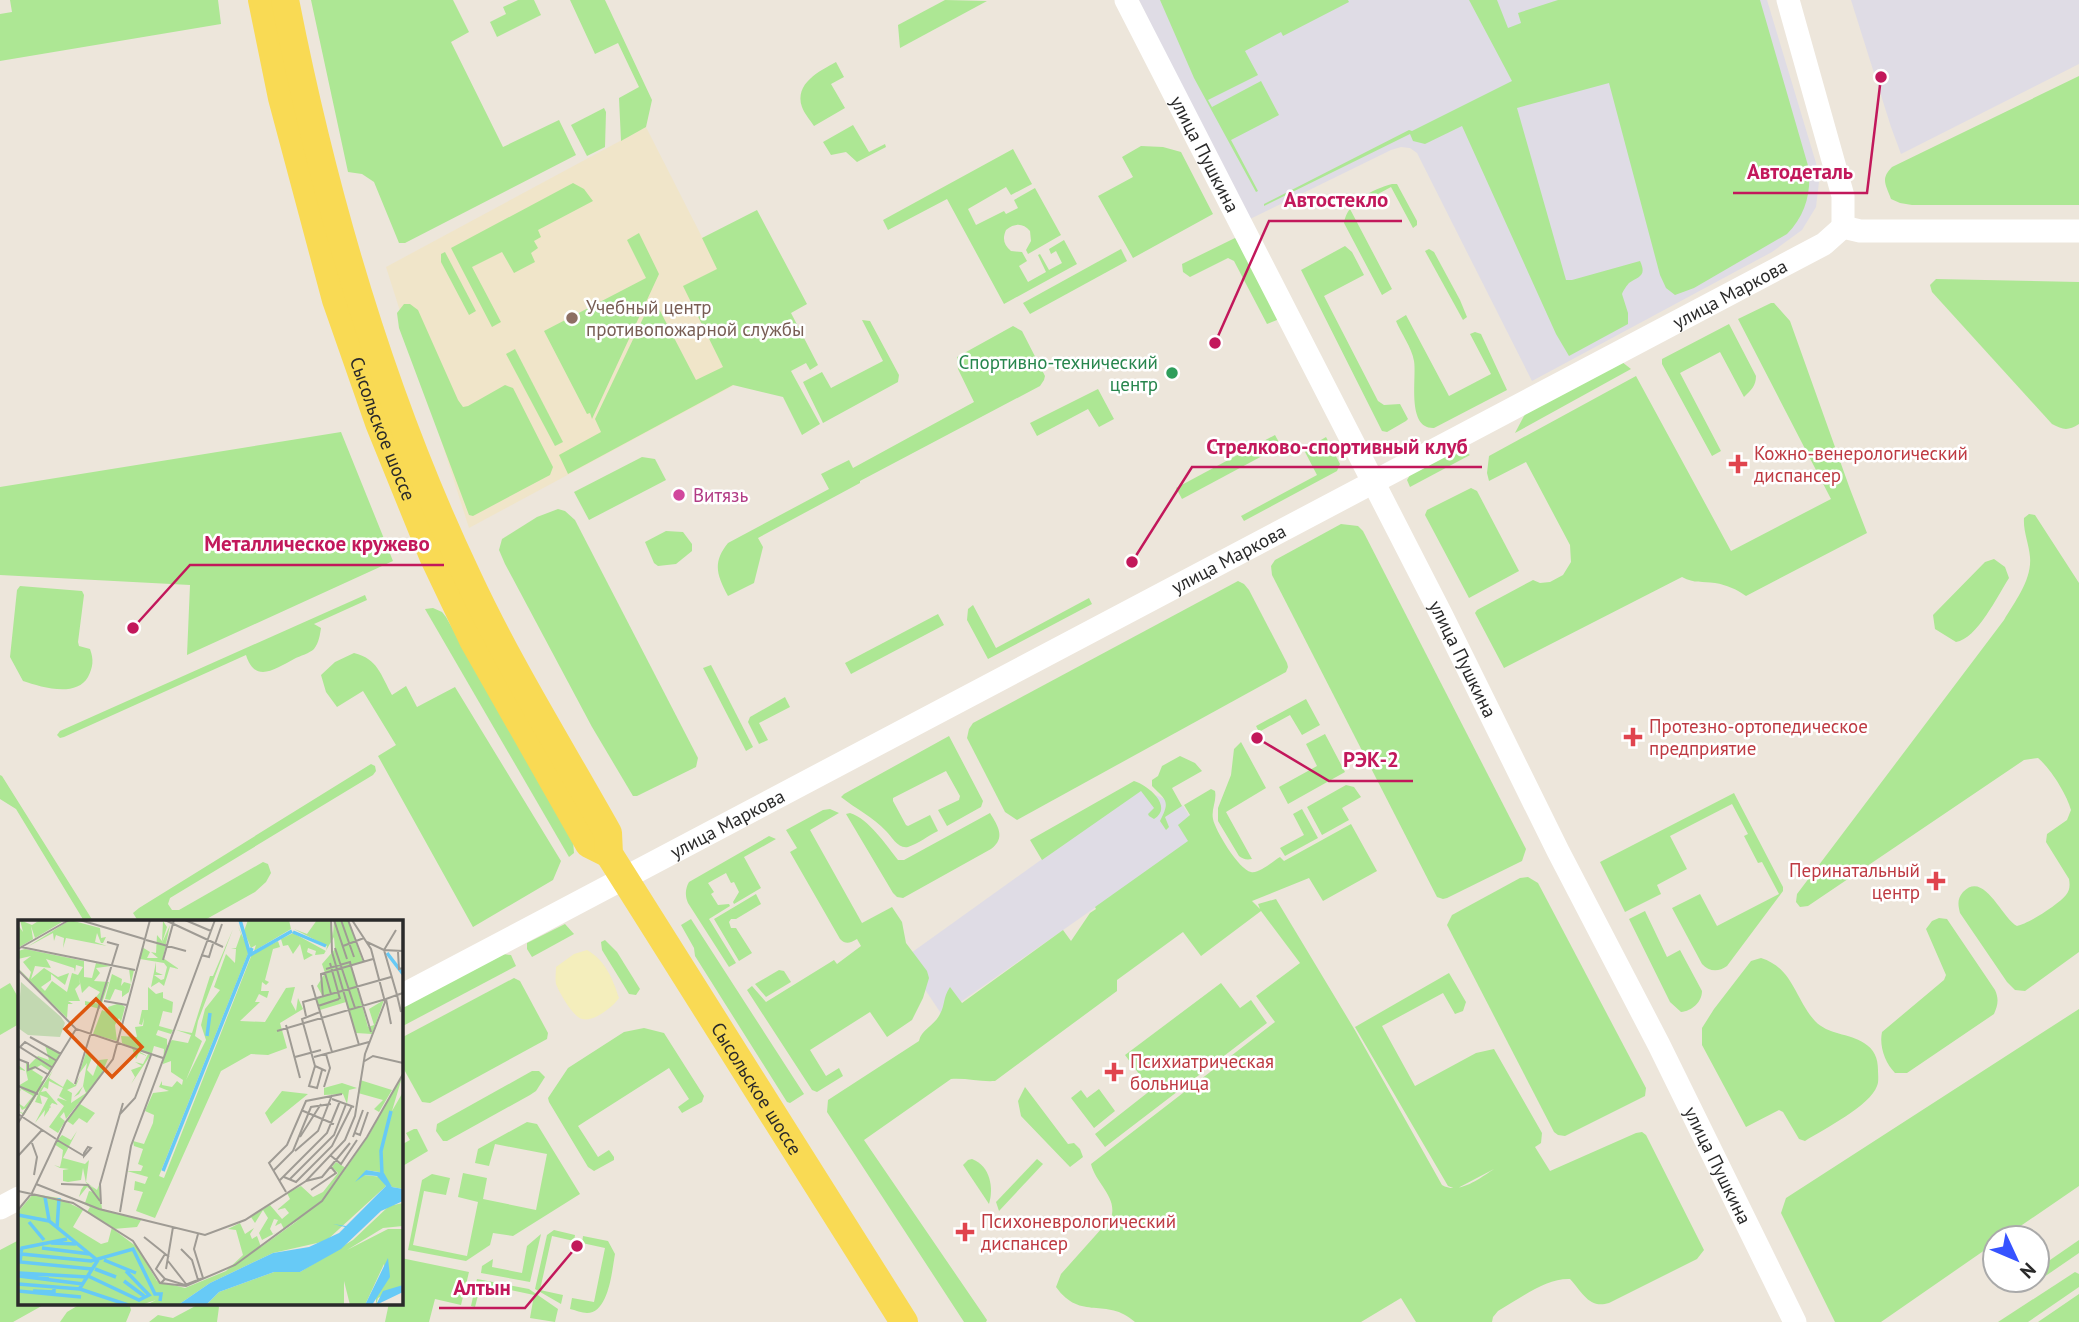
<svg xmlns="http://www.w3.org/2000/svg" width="2079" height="1322" viewBox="0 0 2079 1322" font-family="'PT Sans',sans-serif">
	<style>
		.industrial { fill: #dfdce5 }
		.education { fill: #f0e5c9 }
		.green { fill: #ade794 }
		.sand { fill: #f4eebc }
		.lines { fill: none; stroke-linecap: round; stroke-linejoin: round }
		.minor { stroke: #fff; stroke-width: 23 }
		.major { stroke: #f9da54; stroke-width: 28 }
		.education-dot { fill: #8d6e63; stroke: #fff; stroke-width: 2.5 }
		.leisure-dot { fill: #2e9e5b; stroke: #fff; stroke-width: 2.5 }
		.health-dot { fill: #e0444e; stroke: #fff; stroke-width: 2.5 }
		.hotel-dot { fill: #d1479c; stroke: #fff; stroke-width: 2.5 }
		.labels { text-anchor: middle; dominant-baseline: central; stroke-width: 5; stroke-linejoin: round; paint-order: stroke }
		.street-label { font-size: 19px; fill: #2a2a2a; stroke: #fff }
		.education-label { font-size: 19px; fill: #785e54; stroke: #fff; text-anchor: start }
		.leisure-label { font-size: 19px; fill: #27864d; stroke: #fff; text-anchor: end }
		.health-label { font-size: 19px; fill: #be3a42; stroke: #fff; text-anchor: start }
		.hotel-label { font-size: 19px; fill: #b23c85; stroke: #fff; text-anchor: start }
		.inset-river { fill: none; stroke: #67caf6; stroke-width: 3.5 }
		.inset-road { fill: none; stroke: #9f9b94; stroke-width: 2 }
		.view { fill: #de570e; fill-opacity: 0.15; stroke: #de570e; stroke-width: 3.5 }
		.inset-edge { fill: none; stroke: #2a2a2a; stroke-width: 3.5 }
		.leader { fill: none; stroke: #c2185b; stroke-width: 2.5 }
		.callout-dot { fill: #c2185b; stroke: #fff; stroke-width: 2.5 }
		.callout-label { font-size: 21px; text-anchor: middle; font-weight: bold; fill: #c2185b; stroke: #fff; stroke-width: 5; stroke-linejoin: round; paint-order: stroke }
	</style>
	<rect width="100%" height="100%" fill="#ede6db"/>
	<g class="industrial">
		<polygon points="1139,0 1767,0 1816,163 1819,182 1816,207 1802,230 1772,252 1532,381 1417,153 1410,148 1401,147 1391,150 1246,221"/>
		<polygon points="1851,0 2079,0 2079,64 1901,154 1891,127"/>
		<polygon points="1140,789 1183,806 1189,815 1190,841 942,1015 904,958"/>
	</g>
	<polygon class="education" points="646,127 768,367 469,528 386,267"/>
	<g class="green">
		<polygon points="10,0 218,0 221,24 0,61 0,14 12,12"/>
		<polygon points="311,0 453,0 469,32 451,42 503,147 559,120 576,155 405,243 399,243 374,182 362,174 348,172"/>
		<polygon points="518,0 534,0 541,15 497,37 490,22 506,14 503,7"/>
		<polygon points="570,0 605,0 652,100 646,127 621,141 619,98 639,87 618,43 595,54"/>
		<polygon points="945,0 987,1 900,48 898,25"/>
		<polygon points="1160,0 1348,0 1349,2 1283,36 1281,32 1245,51 1258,75 1208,100 1212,107 1261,81 1279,115 1231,140 1258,191 1256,192 1194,78"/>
		<path d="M1469,0h28l11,28 13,-5 -3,-10 40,-13h202l49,169c2,25 -4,47 -22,65l-93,54 -19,7 -9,-7 -6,-13 -51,-192 -92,25 49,172h6l68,-19c7,15 -1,15 -11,22 -2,2 -6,8 -7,11l6,19v11l-59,32 -13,-22 -94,-208 -37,18 -12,-3 -3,-7 -146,72v-2l145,-74 3,1 100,-50z"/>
		<path d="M836,62l8,15 -13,7 14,24 -31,18c-4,-6 -10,-13 -12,-19 -8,-24 18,-36 34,-45z"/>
		<path d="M2079,76v129h-167l-12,-2 -9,-4c-5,-14 -11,-20 1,-32z"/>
		<polygon points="604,108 606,112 605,147 587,156 571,125"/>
		<polygon points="853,125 869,152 885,144 886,147 857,162 846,152 831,155 823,142"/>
		<polygon points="1141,146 1163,147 1181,152 1213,214 1133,258 1098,196 1133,177 1122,157"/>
		<path d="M1013,149l19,35 -21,11 -5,-8 -38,22 8,16 28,-14 2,3 12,-6 -4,-8 21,-12 26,47 -33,19 -2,-4 5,-9 -1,-10c-7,-8 -15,-8 -24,-1 -4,9 -2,15 5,21l11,1 5,9 -8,5 9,16 18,-10 -8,-17 2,-1 9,16 13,-7 -6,-12 -5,3 -2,-5 15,-9 13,24 -73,40 -57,-105 -59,31 -5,-10z"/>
		<polygon points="573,183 584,189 593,201 538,230 541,237 534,241 538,248 531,253 535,262 514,273 502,252 472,267 501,322 492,327 451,248"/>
		<path d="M1392,184h5l20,37v4l-4,3 -22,-41 -41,22 42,80 -10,6 -38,-72c3,-21 29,-34 48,-39z"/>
		<polygon points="757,210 807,304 791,313 818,365 810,370 806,363 791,371 820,424 802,435 783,397 733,385 568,474 559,455 601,432 595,419 647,310 657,305 696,380 723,367 683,286 717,269 702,238"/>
		<polygon points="639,233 659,274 592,419 590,413 587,414 544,331 646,278 627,240"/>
		<polygon points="1235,238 1240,240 1279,315 1277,320 1267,324 1234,261 1228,258 1190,277 1183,272 1182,264"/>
		<polygon points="1345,246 1352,252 1364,275 1324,296 1378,401 1384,405 1400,404 1408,419 1406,421 1387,432 1382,431 1301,270"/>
		<polygon points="1121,249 1127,261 1030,314 1023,303"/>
		<polygon points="1429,249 1434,252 1460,300 1467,317 1463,320 1425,251"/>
		<polygon points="445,252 476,311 469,315 441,262 441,254"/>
		<path d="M1936,279l143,3v142c-11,7 -16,6 -27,0l-120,-132 -2,-7z"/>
		<path d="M1771,303h3l16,18 60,168 17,44 -121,63c-10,-7 -19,-11 -31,-13 -13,-2 -20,1 -33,-6l-178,91 -29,-55 2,-3 56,-30 7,3 10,-1 13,-7 8,-13 -1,-17 -44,-83 -37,19 -2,-8 2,-17 147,-80 95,175 100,-52 -93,-180z"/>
		<polygon points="404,304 410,304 418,310 458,400 463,407 468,406 505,385 513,388 553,467 550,475 473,516 469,515 399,328 397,313"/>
		<path d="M1406,315l43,81 42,-22 -21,-40 5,-2 6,2 26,56 -73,38c-28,1 -17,-50 -20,-67 -2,-13 -13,-28 -18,-40z"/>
		<polygon points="862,320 870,321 899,375 898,382 823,423 803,382 822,372 831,388 883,361"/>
		<path d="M1729,324l27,52c0,10 -5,14 -12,21l-24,-45 -40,21 41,78 -9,5 -50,-92v-5z"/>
		<path d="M1013,326l9,5 23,45 -1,4 -4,6 -180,95v2l-102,55 5,9 -9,36 -26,13c-11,-21 -16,-33 0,-53l101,-54 -8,-15 28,-14 4,8 121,-66 -16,-33 -1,-12z"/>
		<polygon points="515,349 563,442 555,446 506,354"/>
		<polygon points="1622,362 1631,369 1515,433 1525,414"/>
		<polygon points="1098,389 1114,419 1099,427 1088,409 1037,436 1030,423"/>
		<polygon points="341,432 393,561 187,655 190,585 0,575 0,487"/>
		<polygon points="1275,435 1281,446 1182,499 1176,488"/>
		<polygon points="1326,437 1340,464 1337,471 1244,521 1241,516 1317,475 1304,450"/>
		<polygon points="1460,448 1470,455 1410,487 1407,480 1410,475"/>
		<polygon points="642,457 655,459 666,480 589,520 574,492"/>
		<polygon points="1471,488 1477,491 1519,571 1469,598 1425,515 1427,510"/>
		<polygon points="558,509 565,511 575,520 698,758 696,767 637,796 633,796 592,727 505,564 499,550 502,539 537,517"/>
		<path d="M2029,514l6,1 44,68v369l-54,39 -10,-1 -8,-8 -47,-69c-2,-8 -3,-14 3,-21 21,-22 38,25 54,34 11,-2 42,-22 49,-31 4,-5 4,-10 3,-16l-23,-37 1,-8 20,-14 4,-10c-4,-15 -20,-41 -33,-52l-14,2 -216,146 -8,1 -4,-5 1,-8 207,-274c11,-19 28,-40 26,-63 -1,-13 -7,-26 -6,-39z"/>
		<polygon points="1341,524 1358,526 1363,531 1526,849 1522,861 1447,898 1443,899 1437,897 1272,575 1271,566 1275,560"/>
		<polygon points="666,531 683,532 692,544 692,551 676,564 658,566 654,563 645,542"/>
		<path d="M1994,559l11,8 4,11c-11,17 -32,61 -53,64l-21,-13 -2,-14 52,-53z"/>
		<polygon points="1238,581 1244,584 1249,590 1287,663 1288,667 1286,672 1017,820 1005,812 967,738 969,729 973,723"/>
		<path d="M20,586l62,5 2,4 -6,47 1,4 11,3c4,11 3,18 -2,28 -12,21 -47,10 -65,4l-13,-24 7,-67z"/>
		<path d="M365,595l2,5 -53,24 7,4c-1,6 -2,15 -7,21 -4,4 -14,7 -20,10 -19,10 -39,25 -48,-4l-182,82 -4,1 -3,-3 3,-4z"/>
		<polygon points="1089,598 1092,604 988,659 967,620 968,609 973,605 996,648"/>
		<polygon points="433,608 442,612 446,617 573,841 574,853 569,857 425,609"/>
		<polygon points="938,614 944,625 851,674 845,663"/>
		<path d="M354,653c24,6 26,21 38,42l14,-9 11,21 38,-20 106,174 -8,19 -80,47 -95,-171 18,-11 -33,-54 -26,16 -11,-15 -5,-17 14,-13z"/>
		<polygon points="711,665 753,747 746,751 703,668"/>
		<polygon points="785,697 790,707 759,723 768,740 759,744 748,722 750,717"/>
		<polygon points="1306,699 1320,725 1302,735 1290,715 1259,732 1256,726"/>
		<polygon points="1325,734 1345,772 1288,804 1279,787 1317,766 1306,744"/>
		<path d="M949,736l34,65 -2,6 -34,19 -9,-16 21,-10 1,-4 -14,-25 -53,27v3l13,24 2,1 22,-11 8,16c-9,4 -20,13 -30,16 -10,2 -16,-10 -22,-16 -13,-14 -30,-22 -45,-34l3,-3z"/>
		<path d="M1241,742l25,46 -40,24 26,47c-6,1 -9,0 -13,-3l-21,-35v-13l13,-33 3,-26z"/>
		<path d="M1180,756l15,7 7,8 -30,17 10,18 -17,11 4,10 -3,3 -6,-9c10,-20 7,-20 -8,-35v-6l6,-4 4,-10z"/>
		<polygon points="371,764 375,766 376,771 373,775 170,898 168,904 172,910 179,910 263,862 268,864 271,873 266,882 255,892 203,921 138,921 133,913 139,908"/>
		<polygon points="0,775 2,776 93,921 84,921 16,809 0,799"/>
		<path d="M1134,781c14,4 40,26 20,38l-5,-3 -1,-2 6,-6 -13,-17 -99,69 -12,-20z"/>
		<polygon points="1346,785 1354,787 1361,797 1342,808 1349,820 1322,835 1307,807"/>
		<path d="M1211,789l4,2c2,10 -4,18 -2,28 2,11 26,51 38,53 8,2 22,-11 29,-15l4,4 67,-37 26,47 -54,30 -14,-23 -57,23 8,8 -2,-5 18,-5 80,133 86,153c17,10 38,-7 52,-16l-38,20 -8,-3 -93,-159 94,-54 17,29 -3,9 -8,3 -12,-21 -61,33 33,60 61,-33 18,-4 48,84 -1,10 -6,4 15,24 86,-38 6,-1 4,3 58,115 -7,9 -88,44c-20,6 -26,-10 -39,-24 -24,-1 -51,20 -72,32l-5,6 -1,5h-76l-15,-24 -40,24h-226c-29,-26 -54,0 -79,-35l5,-13 50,-56c7,-21 -15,-34 -20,-54l184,-142 -19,-26 44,-33 -39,-52 -60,45 -18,-24 -66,48v11l-122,90c-15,1 -28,-3 -44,-2l-87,61 123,180 -1,2h-22l-137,-210 1,-12 91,-59c2,-11 16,-16 21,-27 5,-9 3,-17 10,-27l12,16 101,-73 8,11 19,-28 6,-4 -1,-2 93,-66 -10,-16 12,-10 -6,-10z"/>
		<path d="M1734,793l49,94v4l-56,75c-8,6 -18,6 -25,-2l-30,-56 28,-14 17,32 62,-32 -17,-32 -4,1 -14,-27 4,-2 -16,-30 -62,32 17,33 -30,16 4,9 -36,18 -25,-50z"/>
		<path d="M830,809l9,4 -29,17 52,93 30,-16 10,15 4,21 21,28 2,7 -6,20 -11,22 -25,17 -17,-25 -60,38 16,26 13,-8 4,8 -26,16 -5,-2 -65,-100 5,-4 14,16 68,-42 3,4 24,-18 -4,-7c-7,4 -11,6 -17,0l-50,-87 7,-4 -11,-18 37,-20z"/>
		<polygon points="1302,809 1318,838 1285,856 1280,848 1304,835 1293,814"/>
		<path d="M850,813c18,5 37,33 48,47h6l86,-47c8,13 16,25 1,36l-88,49 -6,-1 -4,-4 -47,-79z"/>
		<path d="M769,836l7,3 -32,18 17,31 -27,16 -1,-2 6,-10 -5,-10 -3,1 -5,-10 -18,10 6,9 -3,2 7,11 11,-1 1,2 -21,13 27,44 -7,4 -41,-64c-3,-7 -3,-14 1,-21z"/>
		<polygon points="1528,877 1538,883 1646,1088 1645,1096 1565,1136 1558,1135 1554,1132 1447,925 1452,915 1520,878"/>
		<polygon points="756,894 761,904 736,919 731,919 729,922 731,928 736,928 752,953 739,961 714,919"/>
		<path d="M1645,911l22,46 13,-7 22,41c0,11 -10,20 -21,21l-11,-10 -41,-83z"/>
		<path d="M1939,918l8,1 48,71c4,9 3,15 -1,24l-87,59h-12c-10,-10 -16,-27 -13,-41l62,-52 2,-5 -20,-46 6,-8z"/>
		<polygon points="691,919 804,1094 790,1103 787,1102 695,956 694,948 681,925"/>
		<polygon points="565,924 574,934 532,957 527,949 527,943"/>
		<polygon points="605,940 617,952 640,989 636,995 629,994 602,950 601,942"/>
		<polygon points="503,954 511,955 516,966 401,1027 401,1008"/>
		<path d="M1761,958c32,10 34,41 54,63 13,14 34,12 49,22 10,6 14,15 14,27 0,4 1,12 -1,16 -7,20 -53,43 -72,55l-6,-2 -16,-27 -4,-2 -33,17 -44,-82v-17l12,-19 37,-48z"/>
		<polygon points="779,970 784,971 791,982 766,997 755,984"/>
		<polygon points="514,978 520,981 548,1033 547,1039 430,1103 422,1102 401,1064 401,1038"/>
		<polygon points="10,983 19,999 19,1024 0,1035 0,989"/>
		<polygon points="1221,983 1240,1008 1251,1000 1267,1023 1105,1147 1095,1134 1151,1090 1125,1055"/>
		<polygon points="2079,1009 2079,1186 2003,1238 1995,1238 1995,1243 1881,1322 1835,1322 1781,1213 1786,1198"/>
		<polygon points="644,1028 664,1033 704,1096 702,1102 682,1113 678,1107 689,1099 669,1068 578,1126 598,1157 609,1150 614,1157 614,1160 594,1171 588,1167 549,1102 548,1098 568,1068 624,1032"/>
		<polygon points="532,1071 539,1071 545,1077 536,1091 530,1095 447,1141 443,1141 436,1131 437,1124"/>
		<polygon points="1025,1087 1068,1144 1074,1143 1080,1149 1083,1157 1070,1167 1021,1116 1018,1101"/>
		<polygon points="1099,1089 1115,1111 1094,1128 1071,1098 1081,1090 1087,1098"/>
		<polygon points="527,1122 537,1124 580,1194 513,1236 493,1233 490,1245 466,1261 408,1250 422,1180 432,1174 450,1178 446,1195 424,1191 413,1245 467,1256 478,1202 458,1197 463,1173 487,1178 483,1199 536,1210 547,1154 495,1144 489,1166 475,1163 478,1149"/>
		<polygon points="414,1129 417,1129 428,1151 401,1167 401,1145 410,1140 406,1133"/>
		<path d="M972,1159c18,7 22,28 17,45l-26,-39 5,-5z"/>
		<polygon points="1037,1159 1043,1164 999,1211 996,1202"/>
		<polygon points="554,1230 575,1235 574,1241 552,1236 540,1290 563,1295 561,1304 535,1289 547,1235"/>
		<polygon points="541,1234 530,1282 481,1273 482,1266 493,1259 492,1267 522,1273 527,1246"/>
		<path d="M583,1236l25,5 7,13c-3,16 -6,59 -28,59 -5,0 -12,-3 -17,-4l2,-11 22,4 11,-54 -23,-5z"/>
		<polygon points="19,1240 19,1303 47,1303 13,1322 0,1322 0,1250"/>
		<polygon points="2079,1240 2079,1253 2044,1277 2039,1275 2037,1269"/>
		<polygon points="401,1258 469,1272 461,1305 435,1299 429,1322 385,1322 389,1303 401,1303"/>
		<polygon points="2075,1272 2079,1274 2079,1287 2028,1322 1998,1322"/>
		<polygon points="477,1279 529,1289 558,1309 555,1322 530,1318 534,1295 481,1284 475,1307 471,1306"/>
		<polygon points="2079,1294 2079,1322 2038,1322"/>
		<polygon points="82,1303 129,1303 131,1310 126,1322 60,1322 67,1312"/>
		<polygon points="201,1303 216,1303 219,1307 217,1322 149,1322 158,1315 173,1318"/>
	</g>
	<path class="sand" d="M587,950c18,10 26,29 32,48 -6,9 -25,24 -37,21 -9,-2 -23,-27 -26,-35 -1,-5 0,-12 0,-17l18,-13z"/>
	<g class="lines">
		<g class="minor">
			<path id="s1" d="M1126,0l316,616 116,235 101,194 136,277"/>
			<polyline points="1788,0 1843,196 1843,227"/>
			<polyline points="1843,227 1860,231 2079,231"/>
			<path id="s2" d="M401,996l1423,-752 19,-17"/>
			<polyline points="0,1208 19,1198"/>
		</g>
		<g class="major">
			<path id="s3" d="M262,0l20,98 54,202 43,123 54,133 40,84 116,204 20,10"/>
			<path id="s4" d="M285,0c39,198 96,395 183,578 41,88 93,171 140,255l1,21 295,468"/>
		</g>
	</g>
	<circle class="education-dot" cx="572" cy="318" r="7"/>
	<circle class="leisure-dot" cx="1172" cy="373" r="7"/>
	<g class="health-dot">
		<path d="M1734.5 453.5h7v7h7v7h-7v7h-7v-7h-7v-7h7z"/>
		<path d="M1629.5 726.5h7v7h7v7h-7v7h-7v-7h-7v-7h7z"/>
		<path d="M1932.5 870.5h7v7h7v7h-7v7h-7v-7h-7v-7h7z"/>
		<path d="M1110.5 1061.5h7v7h7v7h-7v7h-7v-7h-7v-7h7z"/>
		<path d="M961.5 1221.5h7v7h7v7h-7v7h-7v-7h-7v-7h7z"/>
	</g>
	<circle class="hotel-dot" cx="679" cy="495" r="7"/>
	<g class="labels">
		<g class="street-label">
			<text stroke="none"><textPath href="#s1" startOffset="173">улица Пушкина</textPath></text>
			<text stroke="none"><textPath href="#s2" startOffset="1503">улица Маркова</textPath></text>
			<text stroke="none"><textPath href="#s3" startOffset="446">Сысольское шоссе</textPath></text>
			<text stroke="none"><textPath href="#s2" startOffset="936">улица Маркова</textPath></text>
			<text stroke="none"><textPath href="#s1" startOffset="740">улица Пушкина</textPath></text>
			<text stroke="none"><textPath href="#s2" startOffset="369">улица Маркова</textPath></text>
			<text stroke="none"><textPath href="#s4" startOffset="1197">Сысольское шоссе</textPath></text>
			<text stroke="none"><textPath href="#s1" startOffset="1307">улица Пушкина</textPath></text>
		</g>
		<g class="education-label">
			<text x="586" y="307">Учебный центр<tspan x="586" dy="22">противопожарной службы</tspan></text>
		</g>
		<g class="leisure-label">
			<text x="1158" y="362">Спортивно-технический<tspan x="1158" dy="22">центр</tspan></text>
		</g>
		<g class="health-label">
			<text x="1754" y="453">Кожно-венерологический<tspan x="1754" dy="22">диспансер</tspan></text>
			<text x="1649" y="726">Протезно-ортопедическое<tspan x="1649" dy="22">предприятие</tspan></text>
			<text x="1920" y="870" text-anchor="end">Перинатальный<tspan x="1920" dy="22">центр</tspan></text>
			<text x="1130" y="1061">Психиатрическая<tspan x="1130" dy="22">больница</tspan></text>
			<text x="981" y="1221">Психоневрологический<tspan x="981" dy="22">диспансер</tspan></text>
		</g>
		<g class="hotel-label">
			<text x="693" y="495">Витязь</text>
		</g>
	</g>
	<g transform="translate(18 920)">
		<rect width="385" height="385" fill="#ede6db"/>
		<path d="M2,0l12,5 8,-5 22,2 -27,16 -4,-12 2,13 -15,9v-23l5,7zM52,0l30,8 1,10 5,-1 -3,6h-2l-4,-10 -2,9 12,4 -41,-8 -3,10 1,-10 -8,-3 -2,6 -1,-8 -26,14zM230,0h41l2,9 -37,22 2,-6 -5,3 -7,-17zM299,0h13l3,16 1,-16h14l15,42 -12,3 17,62 6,-2 -5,-16 15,-9 -12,34 -16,-1 -10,-31 -26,8 -4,-11 7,-2 -6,-11 8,-13 -3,-9 13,-15 -1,-12 -10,17 -9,1 1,-4 -8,-3 -1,4 6,3 -9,5 -4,-16 -7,10 -5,-9 -5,1 -2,-7 12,-6 33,18 1,-5 -33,-17 13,5zM145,1l4,6 -5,16 8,-18 -7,33 16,11 -9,-2 -6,19 -5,-4 -8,5 5,-25v10l7,3h-9l7,5 3,-1 3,-12 -3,-4 -24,-4 2,-12 8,5 -3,6h11l-7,-6 5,1 1,-18 5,6zM220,6l11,25 -90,225 5,2 88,-224 26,-13 2,6 -7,2 -8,31 4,2 -3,3 -4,-3 -1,9h8l-2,7 -8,-4 -4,8h5l-20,19 25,1 21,-34 9,-1 -4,15 5,9 2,-13 5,11 -23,14 7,25 -19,7 -17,-1 -30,17 -66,147 -19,-7 7,-19 -9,-2 1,-9 10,3 3,-7 -21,-6h14l2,-5 -5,-2 5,-15 -9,-3 -1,-5 11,3 9,-21 1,-8 -9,-4 8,-18 16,-2 -10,-4 3,-6v4l10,2 5,-6 5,4 1,-5 -12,-8v-11l-8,3 1,-15 -10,-3 -2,7 -21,31 4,-7 -4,-7 11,-4 -7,-4 8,2 5,-10 -11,-4 10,6 -8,-3 -3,6 -4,-11 -10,-5 -1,-7 16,1 -2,-10 8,-1 1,-8 -2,7 -3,-1 3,-14h6v-23l8,7 7,-2v6l10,4 -1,11 -9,-2 -4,15 14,4 -2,4 -13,-4 -2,5 11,4v7l5,-6 16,3 3,-8 -15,-5 16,3 18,-57h3l20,-47 -35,92 -3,15 7,5 -16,39 20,-40 -5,-15 4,-16 15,-19 -6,-3 12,-33 9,9 1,-14 -5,-1h5l5,-14zM7,29l59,12v16l8,1 4,-15 15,3 -15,2 4,5 -6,8 15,1 -9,27 -15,-4v-4l15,3 -7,-3 7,-9 -11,-6 -7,7 -3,-16 1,7 -5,5 5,12h-12l5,3h-5l-1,14 -39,-38 -10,-12 11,11 2,-7 -8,-10 8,-6 -13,3v-8zM28,39l28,9 1,4 1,-7 7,2 -5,8 -6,-2 -5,19 -15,-11 -7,10 -4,-4 10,-7v-6l14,11 4,-12 -11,4 -14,-9 -13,11 4,-13 16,2zM111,49l5,1 -5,22 -7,5v-6l-7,-2 -5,11 -5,-1 7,-25 10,5 -1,7 3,-4 7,2zM102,83l5,4 -4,15 -2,-4 -4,7 2,16 -24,-7 9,-24 7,3 -1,-6zM27,125l15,9 -13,23 3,-6 -9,-6 -9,5 11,7 -2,5 5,-4 -6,12 13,-20 -4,8 14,9 4,-8 8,6 5,-9 -4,10 -9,4 5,3 -1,10 15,-10 -3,-7 -4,8 -5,3 9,-11 4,-23 -8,11 7,-21 7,2 -6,15 6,6 6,-16 9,-1 -7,16 -35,44 -2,-7 -4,5 5,4 -7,12 -9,-6 15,-21 -7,-6 1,-2 9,3 -8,-5 4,-8 -14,-7 -1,8 -4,-2 -3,5 5,-1 12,14 -6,-2 -2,3 1,1 -2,2 1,-6 -1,7 -5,7 1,-7 -10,13 13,-25 -8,-3 2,9 -7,-2 5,-12 -16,25 -6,-4 5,2 3,-5 -4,2 -4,-7 6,4 9,-11 -12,-7 -2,5 -1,-5 2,1 1,-2 15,5 -18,-7 10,-6 -2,-9 -8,-2v-4l8,6v-9l3,3 9,-9 11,4zM385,154l-11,37 11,-19v97l-11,-2 -13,-15 -13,-2 -2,5 18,2 4,9 -60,55 -53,12 -63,30 -32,22h-32l10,-5 -15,5h-123v-93l15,-18 26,4 24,12 -10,17 28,17 7,-2 4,-15 -25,-15 3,-5 -24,-12 19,8 4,-12 5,1 -7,-5 -8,10 2,-7 4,-6 9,4 -8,-5 -3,-15 -2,12 -13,2 -5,-1v-11l6,-1 -9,-1 -6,-3 6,2 2,-9 1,-8 -9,-6 8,-9 9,5 6,-9 -14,27 22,6 4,-4 -3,22 11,8 2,-5 3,24 39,11 -4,7 -24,2 24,18 20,34 28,7 41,-17 17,-16 -7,-25 -8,-1 12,-6 5,11 9,-6 -4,6 2,5 5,-3 4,11 39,-28 -16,10 -3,-6 -6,3 3,-6 -4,-1 -4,10 3,5 6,-3 -17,9 -3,-7 9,-15 -5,-8 -8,13 -4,-6 19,-12 12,14 7,-6 -4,-5 -8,2 13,-11 -3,-6 14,-7 12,11 10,-5 15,-19 -6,-6 4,-5 10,6 -17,25 40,-58zM342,160l32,10 -13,22 -5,-3 9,-9 -25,-7zM324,163l15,5 -8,2 -2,14 -4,-10 -19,1v-7zM264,171l26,3 -37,30 -6,-11zM62,184l15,9 -8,10 -8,-5 -6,7 -6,-4zM385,283v23l-20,2 -36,22 41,-21h15v56l-25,13 -2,7v-12l10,-11 -2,-18 -19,41h-15l-6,-24v24h-138l13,-13 55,-20h26l53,-32 36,-34z" fill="#ade794" fill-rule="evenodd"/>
		<path d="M3,62l40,35 4,6 -5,14 -32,-2 -10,-7z" fill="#c2d8b1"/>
		<path d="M348,250l18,3 8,14 11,2v12l-22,10 -40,38 -41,23h-26l-55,20 -13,13h-28l32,-22 63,-30 36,-6 30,-14 6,-6 -12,-3 13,2 40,-40 -9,-10 -12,-1 -10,7zM370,338l2,19 -18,28h-7zM385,365v7l-27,13 7,-14z" fill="#67caf6"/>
		<path class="inset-river" d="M222,0l10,35 42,-24M275,12l33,14M369,33l16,21M189,116l3,-23M145,251l89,-223M364,254l-1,-23 10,-40M27,277l4,23M0,295l31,6 47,38M11,302l15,18M39,308l2,-30M33,323l25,1M24,328l48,6M3,332l1,-4 45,-9M86,340l32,13M74,349l-72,-7 1,-8 70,7 42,-12 22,45h6l-1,7M77,349l21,8M1,353l68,4M70,356l51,24 10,-5 -23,-24M31,359l-30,-3 64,8M106,361l20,15M0,364l62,5 48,16M62,368l18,-28M0,371l63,6M15,371l21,1v-5"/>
		<path class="inset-road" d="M62,0l64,19M147,0l58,27M167,0l26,11M313,0l1,32 27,93M316,0l13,39M323,0l13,37M330,0l16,42M378,10l-12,20 19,1M128,20l40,11M349,22l17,8 13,45 -11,4M197,24l7,-20M325,26l21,-8M3,27l114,23M317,28l20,60M0,29l51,-29M380,32l1,17 4,-1M183,35l8,2 4,-13M145,40l11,-40M312,43l10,36M333,46l20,66M308,49l24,-7 1,4M0,50l58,59 87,29M307,53l6,21M294,65l20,67M305,77l-2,-23 52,-15M86,81l23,4M300,86l21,-7M302,92l-18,7 13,47 11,5M383,92l-4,-17 6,-2M288,96l-3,-14 88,-25M268,105l14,53M259,111l109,-32 5,25M12,117l31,17M277,137l26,-7M296,137l55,-15M0,139l10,4v7l7,-3 14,8M345,142l10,-6 30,7M297,146l-6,20 8,2 5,-18M35,148l-33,-21 5,-5 32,19M57,164l43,-139 -11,-3M0,166l20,8M306,167l6,-19 -4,-14M314,179l22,8M283,190l33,14M0,194l38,25M102,194l15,-16 16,-43M0,203l58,-94M337,213l5,2 8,-23M282,217l21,-33M335,217l10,-27M39,220l27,16M14,223l5,14 -3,18M70,227l3,1 -7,8v-3zM277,231l23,-20 14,-36M312,235l11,9 16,-24M0,236l24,-26M256,250l19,-19 18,-44 20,-3M266,257l12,5 36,-36 20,-40M272,259l44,-44 12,-31M261,261l48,-48 13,-32M288,261l16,-4 28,-34M18,264l63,25 106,26 40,-15 61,-39 39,-41 10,-24 10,-62 20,-52 -14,-53 -19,-29M43,264l27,1 12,16M293,270l25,-17 -5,-6M0,271l55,12 60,38 27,42 26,3 49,-21 87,-64 45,-64 36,-63M268,272l-17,-29 18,-18 19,-44 36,-7M83,284l-1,-20 23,-81M0,290l14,-17 33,-70 48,-64 37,-139M102,292l11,-66 84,-226M126,317l25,20M163,329l11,11 6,20M150,341l18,23M148,349l7,-42M147,359l-9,-10 9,-15M143,363l4,-4 20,6 18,-7 -9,-29 4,-15"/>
		<path class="view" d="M78,79l46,48 -30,30 -47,-48z"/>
		<rect width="385" height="385" class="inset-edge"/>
	</g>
	<path class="leader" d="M1881 77L1867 193H1733M1215 343L1269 221H1402M1132 562L1192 467H1482M133 628L190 565H444M1257 738L1329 781H1413M577 1246L525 1308H439"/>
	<g class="callout-dot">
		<circle cx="1881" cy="77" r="7"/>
		<circle cx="1215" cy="343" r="7"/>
		<circle cx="1132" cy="562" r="7"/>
		<circle cx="133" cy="628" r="7"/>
		<circle cx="1257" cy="738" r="7"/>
		<circle cx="577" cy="1246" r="7"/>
	</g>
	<g class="callout-label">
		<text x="1800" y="179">Автодеталь</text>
		<text x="1336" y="207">Автостекло</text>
		<text x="1337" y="454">Стрелково-спортивный клуб</text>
		<text x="317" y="551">Металлическое кружево</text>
		<text x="1371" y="767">РЭК-2</text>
		<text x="482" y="1295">Алтын</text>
	</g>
	<g transform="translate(2016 1259) rotate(134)"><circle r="33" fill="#ffffff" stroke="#aaaaaa" stroke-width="2"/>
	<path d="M0-5L12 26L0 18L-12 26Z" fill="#3653ff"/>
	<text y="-10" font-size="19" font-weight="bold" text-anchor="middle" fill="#2a2a2a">N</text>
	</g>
</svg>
